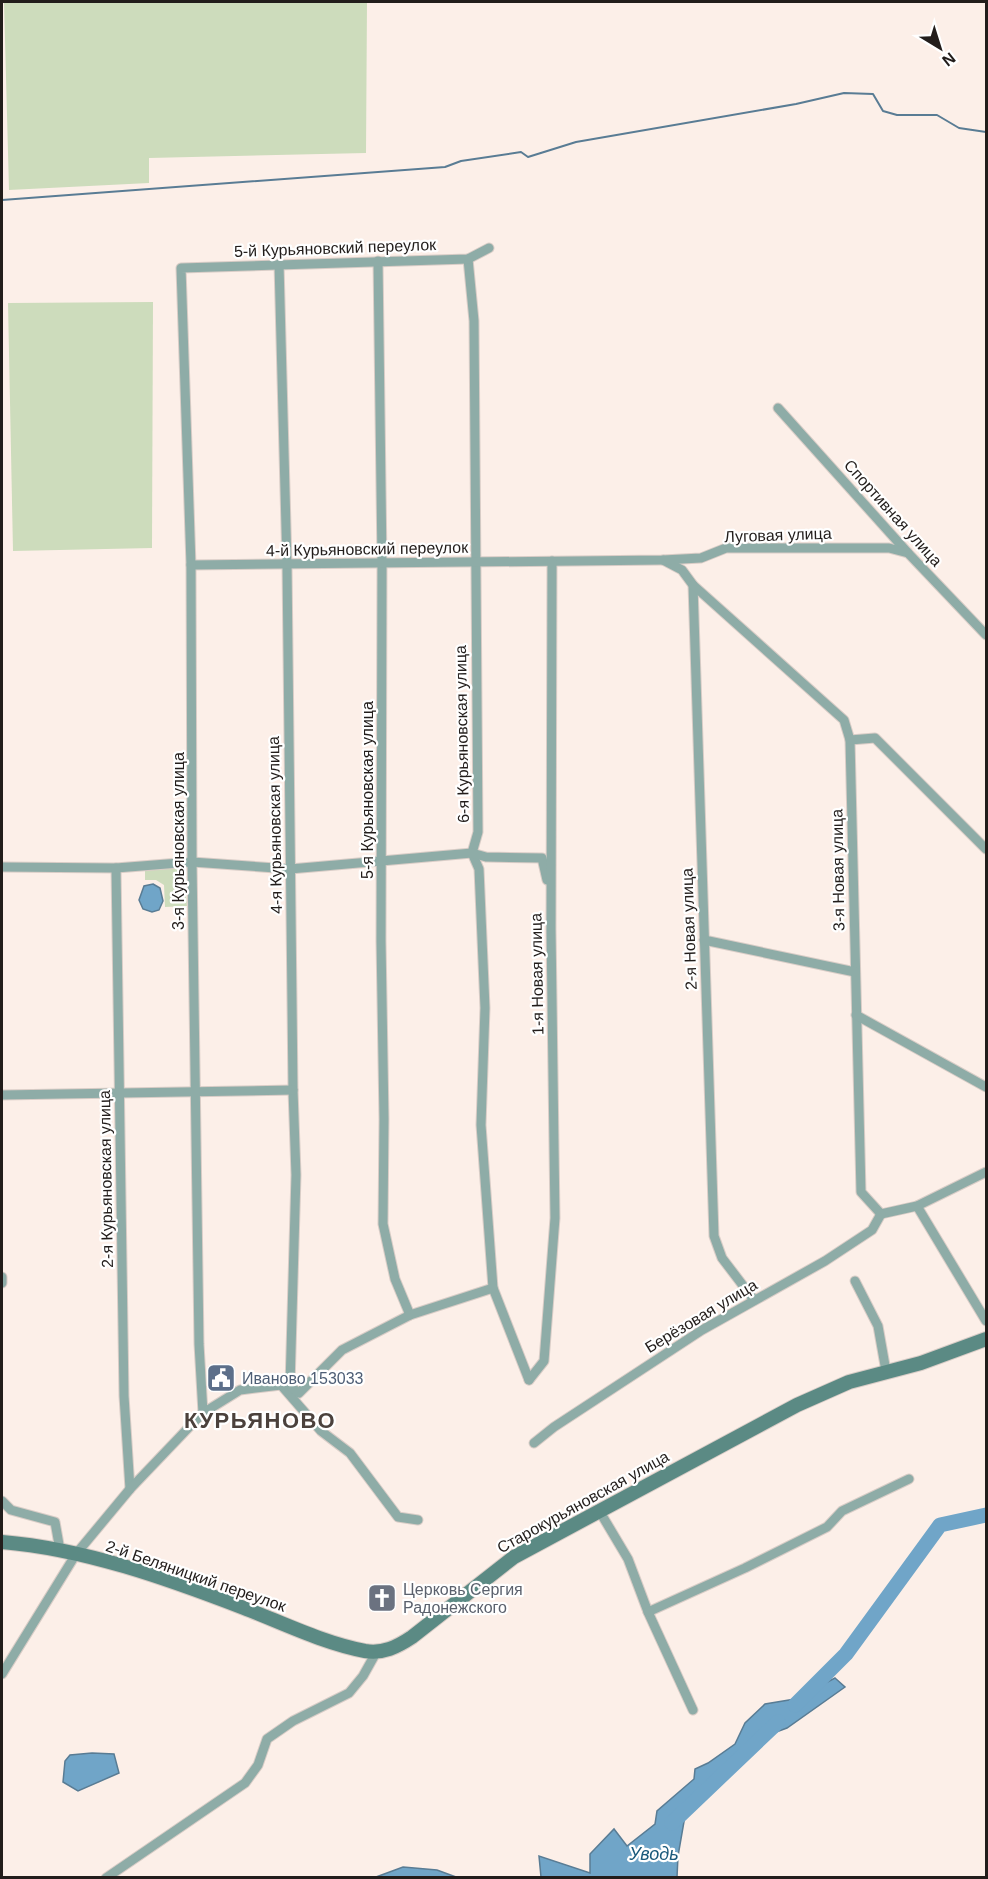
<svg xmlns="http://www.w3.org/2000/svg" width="988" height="1879" viewBox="0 0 988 1879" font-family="Helvetica,sans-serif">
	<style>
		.green { fill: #cddcbc }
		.water { fill: #70a5c8; stroke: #597c94; stroke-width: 1.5 }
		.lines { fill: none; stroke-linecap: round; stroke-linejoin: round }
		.stream { stroke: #597c94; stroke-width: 2 }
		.river { stroke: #70a5c8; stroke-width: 15 }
		.minor-casing { stroke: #d9cdc7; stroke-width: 11 }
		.secondary-casing { stroke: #d9cdc7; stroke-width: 16 }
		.minor { stroke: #8eaca7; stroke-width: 9 }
		.secondary { stroke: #5b8a84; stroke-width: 14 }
		.labels { text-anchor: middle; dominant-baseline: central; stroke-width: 4.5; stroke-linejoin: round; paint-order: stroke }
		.street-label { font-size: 16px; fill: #221d1b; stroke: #fff }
		.service-label { font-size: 16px; fill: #4e5e75; stroke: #fff; text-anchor: start }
		.worship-label { font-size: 16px; fill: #5b616d; stroke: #fff; text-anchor: start }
		.water-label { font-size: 18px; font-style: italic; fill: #19597b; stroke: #fff }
		.district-label { font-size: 22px; font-weight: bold; letter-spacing: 1.5px; fill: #4b413c; stroke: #fff }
	</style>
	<rect width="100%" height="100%" fill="#fcefe8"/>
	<g class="green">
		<polygon points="4,2 367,2 366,153 149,158 149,183 9,190"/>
		<polygon points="153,302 152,548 13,551 8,303"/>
		<polygon points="184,867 187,906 165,907 164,885 156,880 145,880 145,869"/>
	</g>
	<g class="water">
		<polygon points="153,884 160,888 163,901 159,910 152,912 143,909 139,900 144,886"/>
		<polygon points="835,1678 845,1687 787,1728 749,1742 742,1759 714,1778 686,1810 678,1856 677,1877 541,1877 539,1856 590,1873 590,1854 614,1829 627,1846 655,1824 657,1811 694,1779 695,1769 708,1763 735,1744 745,1723 765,1704 795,1699"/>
		<polygon points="92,1753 114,1754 119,1773 78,1791 63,1782 65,1761 70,1755"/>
		<polygon points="403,1867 437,1870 456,1877 376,1877"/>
	</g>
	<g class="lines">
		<polyline class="stream" points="2,200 445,167 461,161 521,152 528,157 576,142 796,104 844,93 873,94 883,111 897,115 937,115 959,128 986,132"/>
		<g class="river">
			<polyline points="795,1705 846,1654 940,1525 986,1515"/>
			<polyline points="672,1823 778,1722"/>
		</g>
		<g class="minor-casing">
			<g id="minor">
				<polyline points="468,259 474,321 478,832 472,853 479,869 485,1008 481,1125 493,1288 529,1380"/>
				<polyline points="378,261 382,562 381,941 384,1119 383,1224 395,1279 410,1315"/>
				<polyline points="279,264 287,565 293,1090 296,1175 290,1386"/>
				<polyline points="778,408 908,553 986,635"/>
				<polyline points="663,560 682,570 693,585 714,1236 722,1258 754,1300"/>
				<polyline points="191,565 663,560 701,558 726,548 889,548 908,553"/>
				<polyline points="693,585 844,720 850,740 861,1192 881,1214"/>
				<polyline points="850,740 875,738 986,849"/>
				<polyline points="2,867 116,868 192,862 290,869 472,853 486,857 542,858 547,880"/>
				<polyline points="116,868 124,1396 130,1489"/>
				<polyline points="704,940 855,972"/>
				<polyline points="856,1015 986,1087"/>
				<polyline points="2,1095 293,1090"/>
				<polyline points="917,1206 986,1321"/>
				<polyline points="881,1214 917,1206 986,1172"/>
				<polyline points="2,1277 2,1283"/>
				<polyline points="855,1281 878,1326 886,1371"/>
				<polyline points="529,1380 544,1361 555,1218 551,929 552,561"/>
				<polyline points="281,1385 321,1431 350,1453 398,1517 418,1520"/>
				<polyline points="203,1413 199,1344 192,862 191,565 181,268 468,259 489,248"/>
				<polyline points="534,1443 554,1427 702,1330 825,1261 872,1230 881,1214"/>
				<polyline points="2,1501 11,1510 55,1522 60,1550"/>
				<polyline points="600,1512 628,1559 648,1612 693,1710"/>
				<polyline points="648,1612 745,1568 827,1527 842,1511 909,1479"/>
				<polyline points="2,1674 76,1554 130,1489 193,1423 203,1413 240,1390 281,1385 290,1386 299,1393 342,1350 410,1315 493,1288"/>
				<polyline points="106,1878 245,1783 258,1765 267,1739 293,1721 349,1693 363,1676 377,1651"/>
			</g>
		</g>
		<g class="secondary-casing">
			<path id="secondary" d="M2,1542c83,7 164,36 242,66 39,15 79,35 121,43 18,3 32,-4 47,-14l102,-80 283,-152 52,-23 72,-19 65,-24"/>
		</g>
		<use href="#minor" class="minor"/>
		<use href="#secondary" class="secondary"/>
	</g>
	<defs>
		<g id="civic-square" transform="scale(1.5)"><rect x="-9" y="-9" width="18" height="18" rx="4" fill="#5c6f8a" stroke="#fff"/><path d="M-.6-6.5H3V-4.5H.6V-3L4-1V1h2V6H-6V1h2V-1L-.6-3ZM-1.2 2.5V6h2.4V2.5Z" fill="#fff"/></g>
		<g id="church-square" transform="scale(1.5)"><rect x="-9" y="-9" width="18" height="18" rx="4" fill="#6b7280" stroke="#fff"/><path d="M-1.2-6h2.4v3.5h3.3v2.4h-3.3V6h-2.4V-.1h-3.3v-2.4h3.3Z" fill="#fff"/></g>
	</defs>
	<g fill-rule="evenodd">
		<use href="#civic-square" x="221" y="1378"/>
		<use href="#church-square" x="382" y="1598"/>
	</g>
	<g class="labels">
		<g class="street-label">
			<text transform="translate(335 248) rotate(-2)">5-й Курьяновский переулок</text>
			<text transform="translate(893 513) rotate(48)">Спортивная улица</text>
			<text transform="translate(778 535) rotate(-2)">Луговая улица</text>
			<text transform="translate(367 549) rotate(-1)">4-й Курьяновский переулок</text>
			<text transform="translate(462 734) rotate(-91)">6-я Курьяновская улица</text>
			<text transform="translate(367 790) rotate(-90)">5-я Курьяновская улица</text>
			<text transform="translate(275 825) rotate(-91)">4-я Курьяновская улица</text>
			<text transform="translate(178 841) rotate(-90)">3-я Курьяновская улица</text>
			<text transform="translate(838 870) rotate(-91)">3-я Новая улица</text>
			<text transform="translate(689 929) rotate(-92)">2-я Новая улица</text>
			<text transform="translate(537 974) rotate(-91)">1-я Новая улица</text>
			<text transform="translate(106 1179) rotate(-91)">2-я Курьяновская улица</text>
			<text transform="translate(701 1316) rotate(-31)">Берёзовая улица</text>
			<text transform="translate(583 1502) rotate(-29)">Старокурьяновская улица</text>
			<text transform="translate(196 1576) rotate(19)">2-й Беляницкий переулок</text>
		</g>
		<g class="service-label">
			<text x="242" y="1378">Иваново 153033</text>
		</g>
		<g class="worship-label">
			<text x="403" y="1589">Церковь Сергия<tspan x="403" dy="18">Радонежского</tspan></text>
		</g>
		<g class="water-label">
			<text x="654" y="1854">Уводь</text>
		</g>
		<g class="district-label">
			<text x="260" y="1420">КУРЬЯНОВО</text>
		</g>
	</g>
	<rect width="988" height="1879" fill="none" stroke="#221d1b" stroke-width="6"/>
	<g transform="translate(940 48) rotate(142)" stroke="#ffffff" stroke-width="4.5" paint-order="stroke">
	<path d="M0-4.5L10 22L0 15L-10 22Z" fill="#221d1b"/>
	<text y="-9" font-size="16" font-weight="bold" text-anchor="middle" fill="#221d1b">N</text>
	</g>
</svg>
